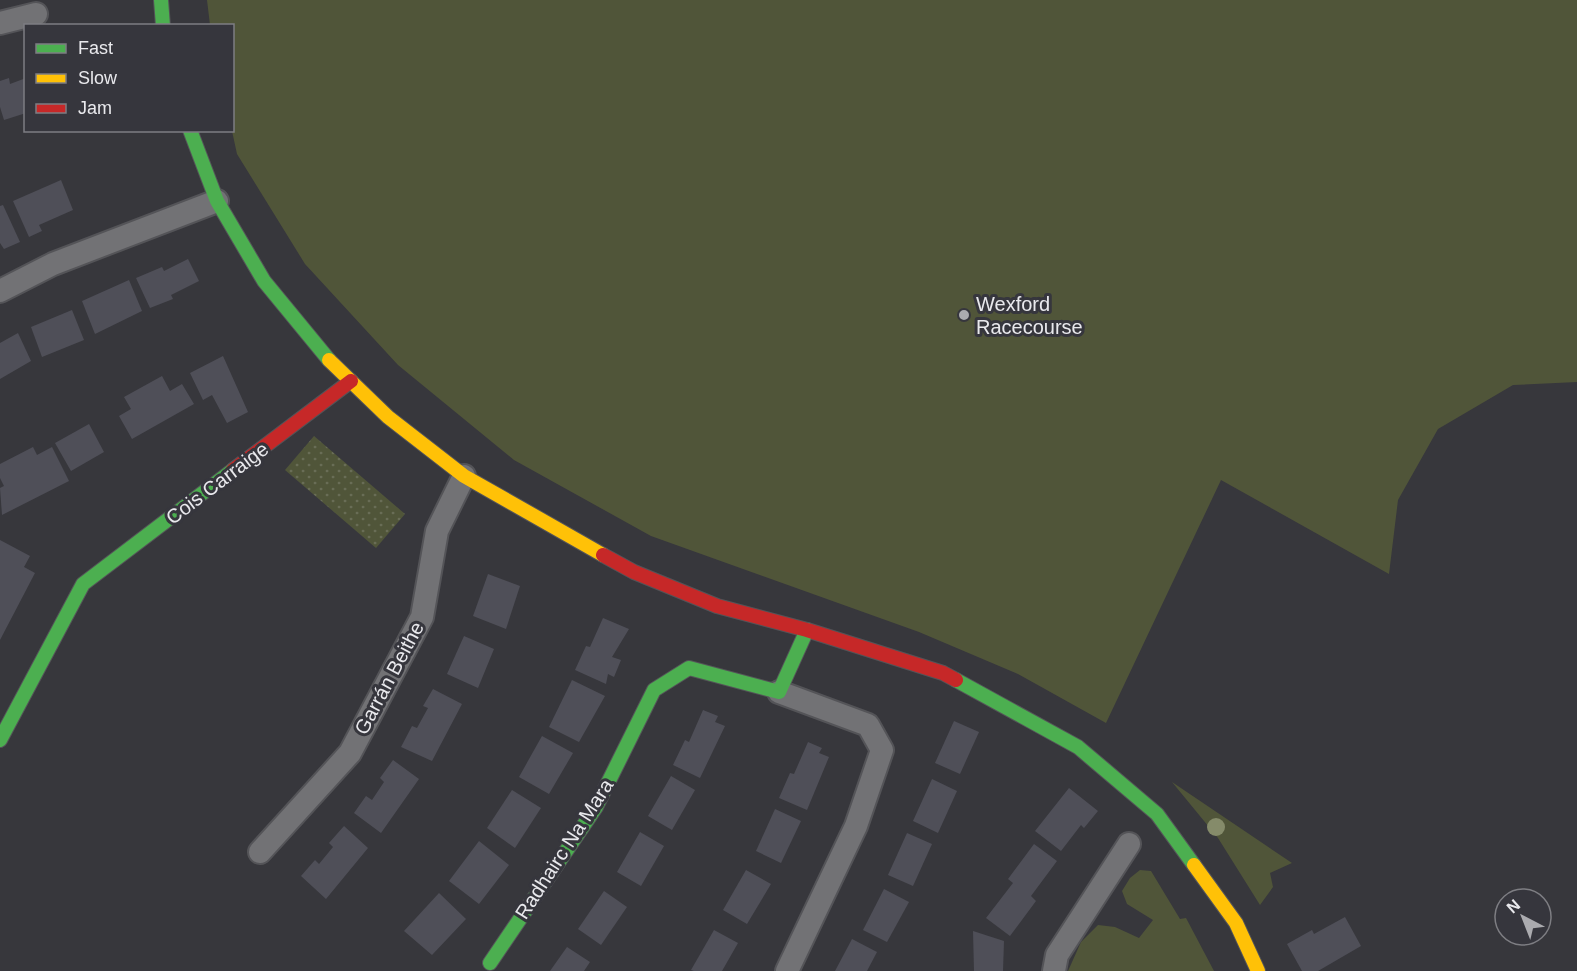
<svg xmlns="http://www.w3.org/2000/svg" width="1577" height="971" viewBox="0 0 1577 971" font-family="Arial,sans-serif">
	<style>
		.green { fill: #505539 }
		.park { fill: url(#park-dots) }
		.building { fill: #4f4f58 }
		.lines { fill: none; stroke-linecap: round; stroke-linejoin: round }
		.street-casing { stroke: #545458; stroke-width: 26 }
		.fast-casing { stroke: #545458; stroke-width: 16 }
		.slow-casing { stroke: #545458; stroke-width: 16 }
		.jam-casing { stroke: #545458; stroke-width: 16 }
		.street { stroke: #727275; stroke-width: 22 }
		.fast { stroke: #4caf50; stroke-width: 14 }
		.slow { stroke: #ffc107; stroke-width: 14 }
		.jam { stroke: #c62828; stroke-width: 14 }
		.tree { fill: #858b6a }
		.poi-dot { fill: #ababaf; stroke: #36363d; stroke-width: 2 }
		.labels { text-anchor: middle; dominant-baseline: central; stroke-width: 6; stroke-linejoin: round; paint-order: stroke }
		.poi-label { font-size: 20px; fill: #e9e9ed; stroke: #36363d; text-anchor: start }
		.street-label { font-size: 20px; fill: #e9e9ed; stroke: #36363d }
	</style>
	<defs>
		<pattern id="park-dots" width="8" height="8" patternUnits="userSpaceOnUse" patternTransform="scale(1.5)"><rect width="8" height="8" fill="#505539"/><path d="M2 2h.1M6 6h.1" fill="none" stroke="#696d56" stroke-width="1.8" stroke-linecap="round"/></pattern>
	</defs>
	<rect width="100%" height="100%" fill="#37373c"/>
	<g class="green">
		<polygon points="207,0 1577,0 1577,382 1513,385 1438,429 1398,500 1389,574 1221,480 1106,723 1018,674 919,632 651,536 514,460 398,365 305,264 237,154 232,131 232,26 210,25"/>
		<polygon points="1172,782 1292,863 1270,873 1273,887 1260,905 1218,838"/>
		<polygon points="1140,870 1151,871 1180,919 1186,918 1214,971 1068,971 1081,942 1098,925 1115,927 1139,938 1153,920 1127,904 1122,891 1130,878"/>
	</g>
	<polygon class="park" points="314,436 405,514 376,548 285,470"/>
	<g class="building">
		<polygon points="9,78 10,84 26,78 26,113 4,120 0,107 0,81"/>
		<polygon points="61,180 73,210 39,225 42,231 29,237 13,201"/>
		<polygon points="3,205 20,242 4,249 0,243 0,206"/>
		<polygon points="188,259 199,281 171,295 173,299 150,308 136,278 162,267 164,271"/>
		<polygon points="129,280 142,311 95,334 82,301"/>
		<polygon points="72,310 84,340 42,357 31,327"/>
		<polygon points="18,333 31,361 0,379 0,343"/>
		<polygon points="223,356 248,412 227,423 212,395 203,400 190,373"/>
		<polygon points="162,376 170,391 182,384 194,404 132,439 119,416 131,409 124,397"/>
		<polygon points="89,424 104,452 71,471 55,443"/>
		<polygon points="33,447 37,455 52,447 69,481 2,515 0,488 4,486 0,478 0,464"/>
		<polygon points="0,540 30,556 24,567 35,573 0,640"/>
		<polygon points="488,574 520,586 506,629 473,616"/>
		<polygon points="603,618 629,629 612,657 621,660 614,677 608,674 606,684 575,670 586,646 590,647"/>
		<polygon points="464,636 494,649 478,688 447,674"/>
		<polygon points="572,680 605,696 579,742 549,727"/>
		<polygon points="433,689 462,704 432,761 401,747 412,726 417,728 428,708 423,706"/>
		<polygon points="703,710 718,716 715,722 725,726 700,778 673,765 685,740 689,742"/>
		<polygon points="954,721 979,732 960,774 935,763"/>
		<polygon points="542,736 573,753 549,794 519,777"/>
		<polygon points="808,742 822,748 819,753 829,757 807,810 779,798 790,773 794,774"/>
		<polygon points="393,760 419,779 381,833 354,813 366,796 372,800 384,782 380,778"/>
		<polygon points="671,776 695,790 672,830 648,816"/>
		<polygon points="932,779 957,791 938,833 913,821"/>
		<polygon points="1069,788 1098,811 1084,828 1081,825 1061,851 1035,831"/>
		<polygon points="512,790 541,808 515,848 487,828"/>
		<polygon points="775,809 801,821 781,863 756,851"/>
		<polygon points="344,826 368,848 326,899 301,876 315,860 319,864 333,847 329,843"/>
		<polygon points="640,832 664,846 641,886 617,872"/>
		<polygon points="907,833 932,844 913,886 888,875"/>
		<polygon points="479,841 509,865 479,904 449,881"/>
		<polygon points="1034,844 1057,861 1031,896 1036,901 1010,936 986,918 1013,883 1008,879"/>
		<polygon points="746,870 771,884 747,924 723,910"/>
		<polygon points="884,889 909,902 887,942 863,930"/>
		<polygon points="604,891 627,907 601,945 578,929"/>
		<polygon points="439,893 466,919 432,955 404,931"/>
		<polygon points="1345,917 1361,946 1318,971 1302,971 1287,944 1312,930 1314,934"/>
		<polygon points="714,930 738,943 722,971 694,971 691,970"/>
		<polygon points="973,931 1004,941 1003,971 974,971"/>
		<polygon points="852,939 877,952 867,971 835,971"/>
		<polygon points="567,947 590,962 584,971 550,971"/>
	</g>
	<g class="lines">
		<g class="street-casing">
			<g id="street">
				<polyline points="0,23 36,14"/>
				<polyline points="0,291 53,264 217,201"/>
				<polyline points="779,692 868,725 882,750 856,826 787,971"/>
				<polyline points="260,852 350,753 422,617 437,531 464,476"/>
				<polyline points="1054,971 1057,955 1129,844"/>
			</g>
		</g>
		<g class="fast-casing">
			<g id="fast">
				<polyline points="161,0 163,26"/>
				<polyline points="190,130 217,201 264,281 329,360"/>
				<polyline points="956,680 1078,747 1157,814 1194,865"/>
				<polyline points="0,740 83,584 233,470"/>
				<polyline points="490,963 596,807 654,690 689,668 779,692 807,630"/>
			</g>
		</g>
		<g class="slow-casing">
			<g id="slow">
				<polyline points="329,360 388,417 464,476 603,555"/>
				<polyline points="1194,865 1236,923 1258,971"/>
			</g>
		</g>
		<g class="jam-casing">
			<g id="jam">
				<polyline points="233,470 351,381"/>
				<polyline points="603,555 634,572 717,606 807,630 943,673 956,680"/>
			</g>
		</g>
		<use href="#street" class="street"/>
		<use href="#fast" class="fast"/>
		<use href="#slow" class="slow"/>
		<use href="#jam" class="jam"/>
	</g>
	<circle class="tree" cx="1216" cy="827" r="9"/>
	<circle class="poi-dot" cx="964" cy="315" r="6"/>
	<g class="labels">
		<g class="poi-label">
			<text x="976" y="304">Wexford<tspan x="976" dy="23">Racecourse</tspan></text>
		</g>
		<g class="street-label">
			<text transform="translate(217 483) rotate(-37)">Cois Carraige</text>
			<text transform="translate(389 678) rotate(-62)">Garrán Beithe</text>
			<text transform="translate(564 849) rotate(-57)">Radhairc Na Mara</text>
		</g>
	</g>
	<rect x="24" y="24" width="210" height="108" fill="#36363d" stroke="#7e7e83" stroke-width="1.5"/>
	<rect x="36" y="44" width="30" height="9" fill="#4caf50" stroke="#7e7e83" stroke-width="1.5"/>
	<text x="78" y="54" font-size="18" fill="#e9e9ed">Fast</text>
	<rect x="36" y="74" width="30" height="9" fill="#ffc107" stroke="#7e7e83" stroke-width="1.5"/>
	<text x="78" y="84" font-size="18" fill="#e9e9ed">Slow</text>
	<rect x="36" y="104" width="30" height="9" fill="#c62828" stroke="#7e7e83" stroke-width="1.5"/>
	<text x="78" y="114" font-size="18" fill="#e9e9ed">Jam</text>
	<g transform="translate(1523 917) rotate(318)"><circle r="28" fill="#36363d" stroke="#7e7e83" stroke-width="1.5"/>
	<path d="M0-4.5L10 22L0 15L-10 22Z" fill="#ababaf"/>
	<text y="-9" font-size="16" font-weight="bold" text-anchor="middle" fill="#e9e9ed">N</text>
	</g>
</svg>
